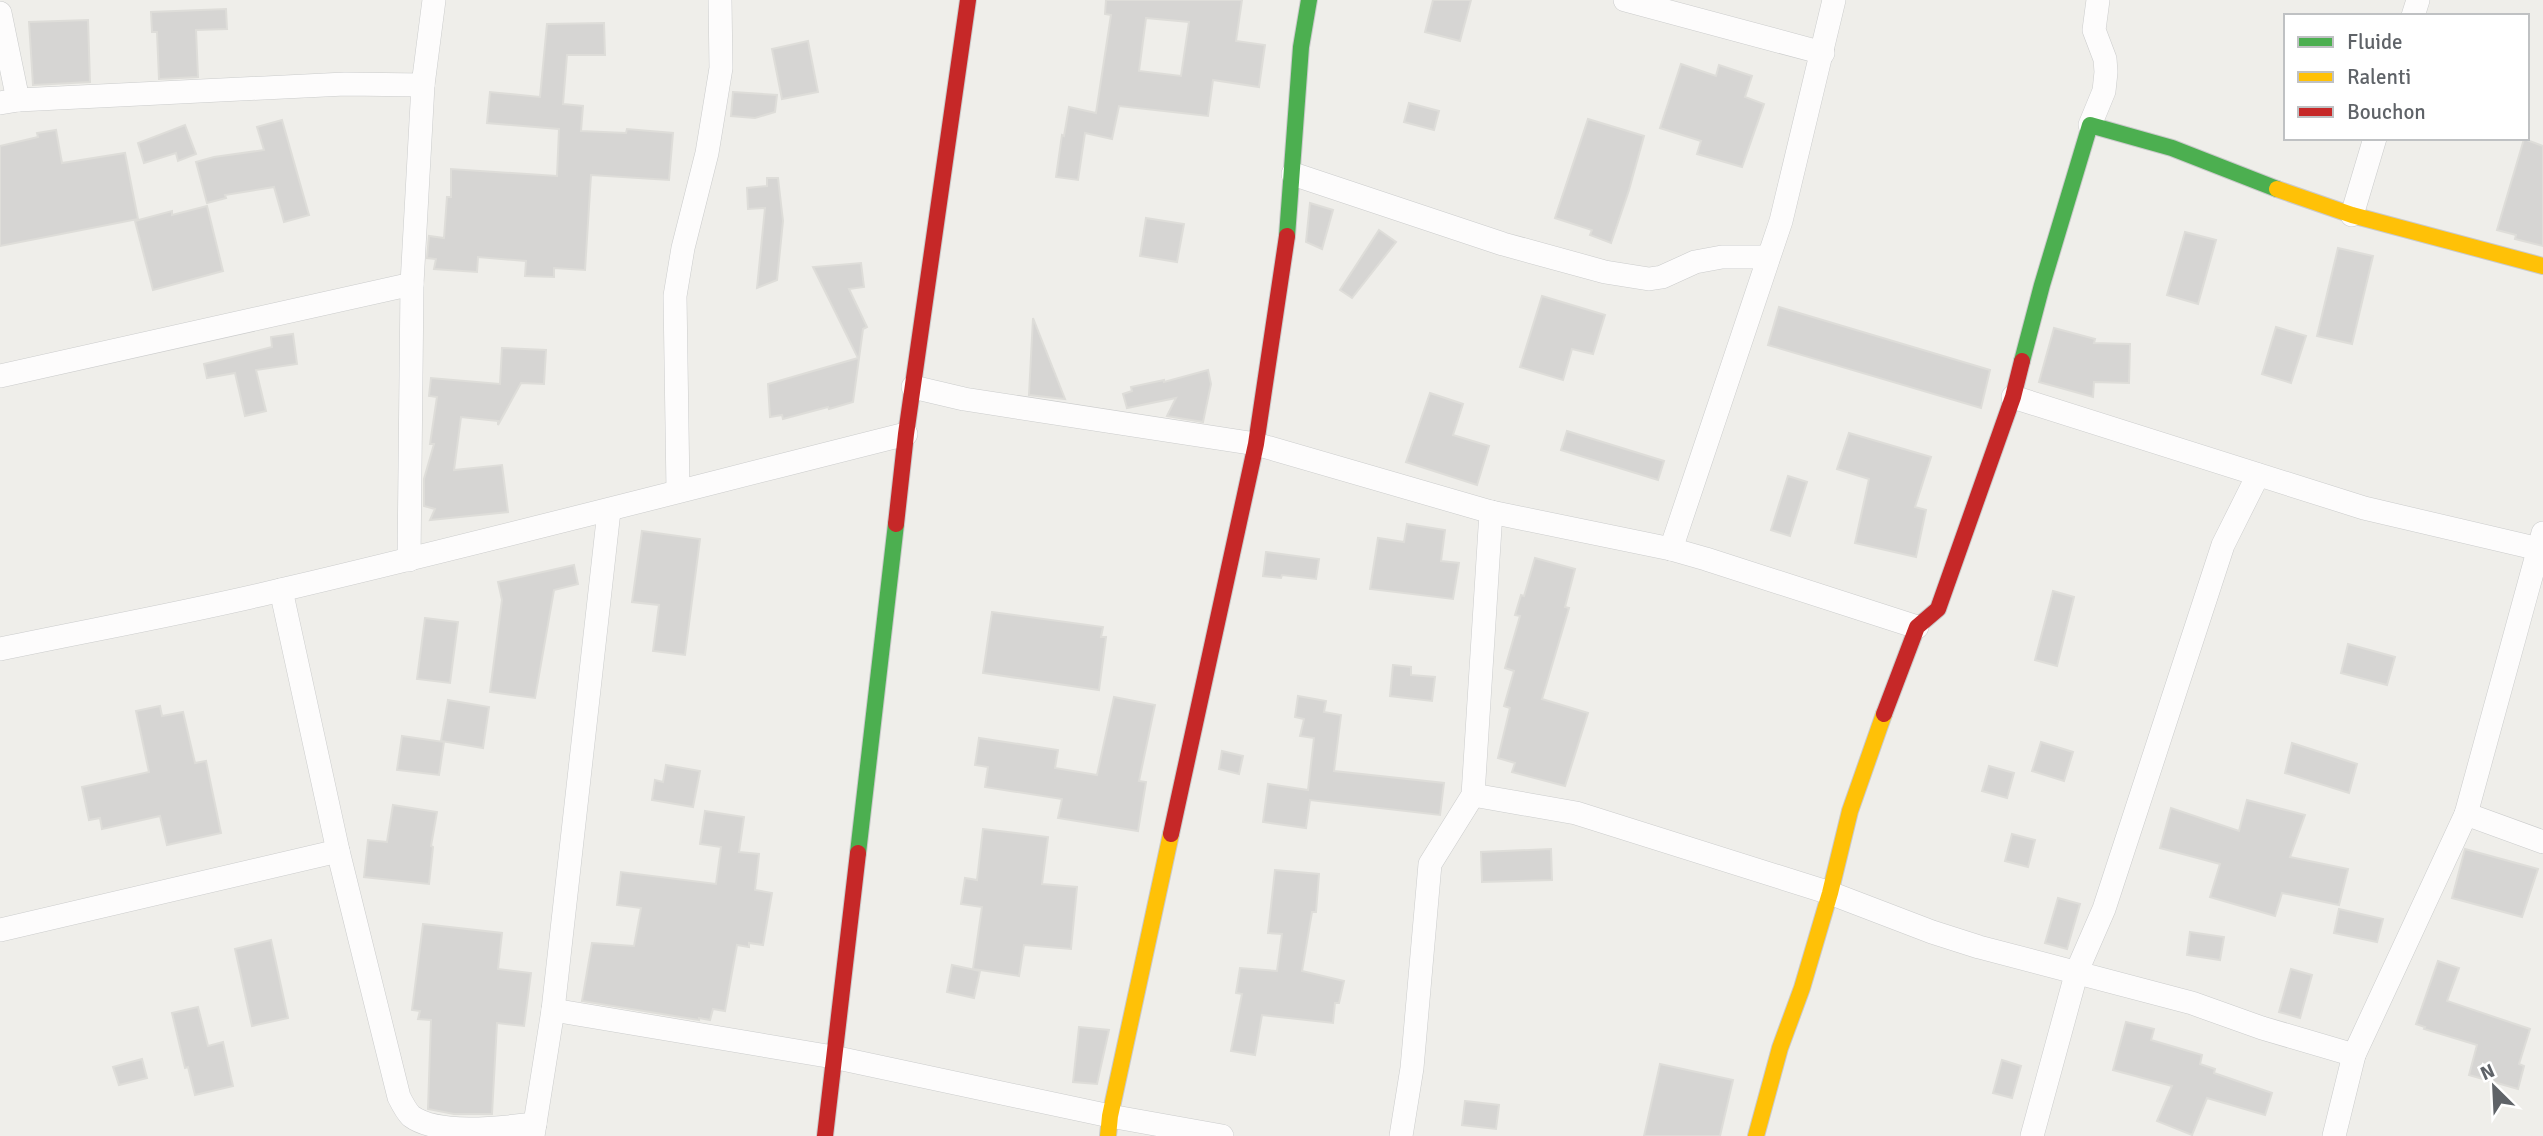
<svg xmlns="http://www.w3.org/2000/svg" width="2543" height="1136" viewBox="0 0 2543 1136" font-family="Signika,sans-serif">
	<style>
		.building { fill: #d6d5d3; stroke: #deddd9; stroke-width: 2; fill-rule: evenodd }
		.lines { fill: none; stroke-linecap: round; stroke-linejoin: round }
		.street-casing { stroke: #cbcccc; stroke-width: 24 }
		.fast-casing { stroke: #cacacb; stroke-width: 18 }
		.slow-casing { stroke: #cacacb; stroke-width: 18 }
		.jam-casing { stroke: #cacacb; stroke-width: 18 }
		.street { stroke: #fdfcfc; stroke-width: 23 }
		.fast { stroke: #4caf50; stroke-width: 16 }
		.slow { stroke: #ffc107; stroke-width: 16 }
		.jam { stroke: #c62828; stroke-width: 16 }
	</style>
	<rect width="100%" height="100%" fill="#efeeea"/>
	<g class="building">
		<path d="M1106,0h136l-6,41 29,4 -6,42 -46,-7 -5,36 -89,-10 -7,33 -27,-6 -7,47 -22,-3 6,-42 2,1 5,-29 27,6 15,-98 -6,-1zM1146,18l43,4 -8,54 -42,-5z"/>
		<polygon points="1433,0 1471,0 1460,41 1425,32"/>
		<polygon points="226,9 227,29 196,30 198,77 159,79 157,32 152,32 151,12"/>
		<polygon points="88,20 90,82 33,85 29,22"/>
		<polygon points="604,23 605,55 567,55 563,104 583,106 581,131 626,133 627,129 673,133 669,180 591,175 585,270 554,268 554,277 525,276 526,261 478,257 477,272 434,269 436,259 427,258 429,236 444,238 447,197 451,197 451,169 557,176 559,129 487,123 490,92 540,97 547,24"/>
		<polygon points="808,41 818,92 782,99 772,49"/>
		<polygon points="1681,64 1716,76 1719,65 1752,76 1745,97 1764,104 1742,167 1697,154 1701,141 1660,128"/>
		<polygon points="733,92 777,95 775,112 755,118 731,116"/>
		<polygon points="1409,103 1439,111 1434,130 1404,122"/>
		<polygon points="1588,119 1644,136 1629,190 1611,243 1590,235 1592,230 1555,218"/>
		<polygon points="282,120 309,215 284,222 274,187 225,195 226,198 207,203 196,162 214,157 264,150 257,127"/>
		<polygon points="185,125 196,154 178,161 176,153 144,163 138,143"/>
		<polygon points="56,130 62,163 125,153 138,219 0,246 0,146 38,137 37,133"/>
		<polygon points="2524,139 2543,146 2543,246 2515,239 2516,235 2497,230"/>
		<polygon points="767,178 778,178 783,221 777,280 757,288 765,208 748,209 747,188 767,186"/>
		<polygon points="1310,203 1333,210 1322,249 1306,242"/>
		<polygon points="207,206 223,271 153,290 135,221 172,211 172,215"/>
		<polygon points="1146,218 1184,224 1177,262 1140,256"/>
		<polygon points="1379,230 1396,242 1352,298 1340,290"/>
		<polygon points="2185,232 2216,240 2198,304 2167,295"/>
		<polygon points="2338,248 2373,256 2352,344 2317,336"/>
		<polygon points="861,263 864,287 849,289 867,327 863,329 853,402 829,409 828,407 783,419 782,415 770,417 768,384 858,358 813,267"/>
		<polygon points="1542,296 1605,315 1593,354 1572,349 1563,380 1520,367"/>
		<polygon points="1779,307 1990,370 1981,408 1768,345"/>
		<polygon points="1033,318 1065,399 1029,395"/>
		<polygon points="2276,327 2306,336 2291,383 2262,374"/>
		<polygon points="2054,328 2095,339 2094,343 2130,344 2129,383 2094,382 2093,397 2039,382"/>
		<polygon points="293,334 297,364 256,370 266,411 245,416 235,373 207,378 204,364 272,347 271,337"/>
		<polygon points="502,348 546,350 544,384 521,383 498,425 498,421 461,417 454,470 502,465 508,512 430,520 435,509 424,506 424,479 434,444 430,444 437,397 429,396 431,378 500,384"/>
		<polygon points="1208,370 1211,384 1203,422 1167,416 1176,398 1127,408 1123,394 1132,391 1131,387 1164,380 1164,382"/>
		<polygon points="1430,393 1463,404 1453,435 1489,446 1477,485 1406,462"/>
		<polygon points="1567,431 1664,461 1658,480 1561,450"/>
		<polygon points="1849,433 1931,457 1915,507 1926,510 1916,557 1855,543 1869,479 1837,469"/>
		<polygon points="1788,476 1807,482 1790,536 1771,530"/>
		<polygon points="1407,524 1445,530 1441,561 1459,563 1453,599 1370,589 1378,538 1404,542"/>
		<polygon points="642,531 700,539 685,655 653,651 659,605 632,602"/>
		<polygon points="1266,552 1319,559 1316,579 1282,575 1281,578 1263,576"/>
		<polygon points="1535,558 1575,569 1565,607 1569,608 1542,699 1588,713 1565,786 1512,772 1515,763 1498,758 1510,708 1504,706 1514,671 1505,668 1520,616 1515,615 1521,595 1524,596"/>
		<polygon points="574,565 578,584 554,590 535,698 490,692 502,600 498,582"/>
		<polygon points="2053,591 2074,597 2057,666 2035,660"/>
		<polygon points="992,612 1103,627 1101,637 1106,637 1099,690 983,673"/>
		<polygon points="425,618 458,622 450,683 417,679"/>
		<polygon points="2348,644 2395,657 2387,685 2341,673"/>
		<polygon points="1393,665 1411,667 1411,675 1435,677 1432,701 1390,696"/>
		<polygon points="1298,696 1326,701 1324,712 1341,715 1334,771 1444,783 1440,815 1310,800 1306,828 1263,822 1268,784 1308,790 1314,738 1300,736 1304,719 1295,717"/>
		<polygon points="1114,697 1155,705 1139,781 1146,782 1138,831 1058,818 1062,799 985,787 988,767 975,765 979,738 1058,750 1055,768 1097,775"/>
		<polygon points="448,700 489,707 483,748 441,741"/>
		<polygon points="160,706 162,716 183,712 195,763 206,761 221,833 167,845 160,816 102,829 100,818 89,820 82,787 149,772 136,711"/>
		<polygon points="402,736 444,742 439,775 397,770"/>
		<polygon points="2041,742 2073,752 2064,781 2032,771"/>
		<polygon points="2292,743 2357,764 2349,793 2285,773"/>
		<polygon points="1222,751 1243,756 1239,774 1219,769"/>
		<polygon points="666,765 700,771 693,807 652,800 655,780 663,782"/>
		<polygon points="1989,766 2014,773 2007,798 1982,791"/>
		<polygon points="2247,800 2305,815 2290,857 2348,869 2339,905 2282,893 2275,916 2210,897 2220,864 2160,848 2171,808 2239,831"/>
		<polygon points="393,805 437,812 431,846 433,847 429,884 364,877 368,840 387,842"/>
		<polygon points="705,811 744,817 739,852 759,854 755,890 772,893 763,945 749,943 749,947 737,945 725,1011 713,1009 710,1020 699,1018 699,1020 582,1001 592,943 634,946 641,908 617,905 621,872 716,884 721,847 700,844"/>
		<polygon points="983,829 1048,837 1042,884 1077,887 1071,949 1024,945 1019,976 973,969 982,907 961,904 965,878 977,880"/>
		<polygon points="2012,834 2035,840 2028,867 2005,861"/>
		<polygon points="1551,849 1552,880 1482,882 1481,852"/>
		<polygon points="2465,849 2538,869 2522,917 2452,898"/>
		<polygon points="1275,870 1319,874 1316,912 1312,912 1302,971 1344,981 1339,1003 1335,1003 1333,1023 1262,1015 1255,1055 1231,1051 1242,994 1236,993 1240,968 1277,971 1282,934 1268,933"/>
		<polygon points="2058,898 2080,904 2067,949 2045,943"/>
		<polygon points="2339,909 2383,919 2377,942 2334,933"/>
		<polygon points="423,924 502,933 498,969 531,973 524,1026 497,1023 492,1114 454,1114 428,1109 431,1020 418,1019 420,1011 412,1010"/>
		<polygon points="2190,932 2224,937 2220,960 2187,955"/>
		<polygon points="271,940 288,1018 252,1026 235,949"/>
		<polygon points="2438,961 2459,968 2447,1001 2530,1029 2519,1064 2524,1066 2518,1089 2469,1075 2477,1045 2424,1029 2425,1027 2416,1024"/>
		<polygon points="952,965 980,971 974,998 947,992"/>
		<polygon points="2291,969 2312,975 2300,1018 2279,1012"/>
		<polygon points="198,1007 208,1046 223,1042 233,1086 195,1095 188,1067 185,1068 172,1013"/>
		<polygon points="2126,1022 2154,1029 2151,1040 2202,1055 2200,1064 2215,1069 2214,1073 2272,1093 2265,1115 2207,1098 2192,1135 2157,1121 2172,1086 2113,1070"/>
		<polygon points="1079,1027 1109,1030 1097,1084 1073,1082"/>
		<polygon points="142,1059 147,1078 119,1085 113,1067"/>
		<polygon points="2002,1060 2021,1066 2012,1098 1993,1093"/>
		<polygon points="1660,1064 1733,1080 1720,1136 1644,1136"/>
		<polygon points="1465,1101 1499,1105 1496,1129 1462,1125"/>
	</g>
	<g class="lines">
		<g class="street-casing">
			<g id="street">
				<polyline points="1625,0 1823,53"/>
				<polyline points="0,13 18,100"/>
				<polyline points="2413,16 2418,0"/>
				<polyline points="0,103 18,100 345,84 423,85 434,0"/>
				<polyline points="2090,125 2104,91 2106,72 2105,59 2094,30 2098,0"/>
				<polyline points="1293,174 1503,244 1605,272 1649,279 1662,277 1695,262 1722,257 1768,257"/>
				<polyline points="2352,215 2375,138"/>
				<polyline points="0,376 412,284"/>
				<polyline points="913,387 964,399 1256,444 1491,512 1671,549 1706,559 1917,627"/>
				<polyline points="2013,397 2364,508 2539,549"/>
				<polyline points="678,491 675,296 683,248 707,153 721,68 720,0"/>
				<polyline points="1671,549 1781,221 1834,0"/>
				<polyline points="409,560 412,284 423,85"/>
				<path d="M281,590l57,261 61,246c3,6 7,14 12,19 27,20 90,12 124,8"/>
				<path d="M0,649c95,-20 191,-37 285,-60 208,-49 414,-103 621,-155"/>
				<polyline points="1473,795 1576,813 1830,893 1932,932 1979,947 2192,1003 2262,1028 2354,1055"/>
				<polyline points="2466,814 2543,842"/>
				<polyline points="0,930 338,851"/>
				<polyline points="553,1010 833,1057 1110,1116 1222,1136"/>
				<polyline points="533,1136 553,1010 609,511"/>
				<polyline points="1401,1136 1412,1068 1430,864 1473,795 1491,512"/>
				<polyline points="2032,1136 2077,971 2104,909 2223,545 2258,475"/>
				<polyline points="2334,1136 2354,1055 2466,814 2543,533"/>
			</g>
		</g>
		<g class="fast-casing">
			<g id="fast">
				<polyline points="1287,236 1301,47 1309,0"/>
				<polyline points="2022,361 2042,285 2090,125 2172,148 2277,189"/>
				<polyline points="858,853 896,524"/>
			</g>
		</g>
		<g class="slow-casing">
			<g id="slow">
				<polyline points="2277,189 2352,215 2543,266"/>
				<polyline points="1108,1136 1110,1116 1171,834"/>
				<polyline points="1756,1136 1780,1048 1802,988 1830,893 1850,811 1884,714"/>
			</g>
		</g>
		<g class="jam-casing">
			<g id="jam">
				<polyline points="896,524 906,434 968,0"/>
				<polyline points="1884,714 1917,627 1938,609 2013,397 2022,361"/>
				<polyline points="1171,834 1256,444 1287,236"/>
				<polyline points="825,1136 858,853"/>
			</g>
		</g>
		<use href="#street" class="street"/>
		<use href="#fast" class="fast"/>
		<use href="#slow" class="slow"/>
		<use href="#jam" class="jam"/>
	</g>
	<rect x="2284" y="14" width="245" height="126" fill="#ffffff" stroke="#bfc1c3" stroke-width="2"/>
	<rect x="2298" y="37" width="35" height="10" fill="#4caf50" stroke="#bfc1c3" stroke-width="2"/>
	<text x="2347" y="49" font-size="21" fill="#5f6368">Fluide</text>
	<rect x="2298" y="72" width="35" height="10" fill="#ffc107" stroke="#bfc1c3" stroke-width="2"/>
	<text x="2347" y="84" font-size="21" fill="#5f6368">Ralenti</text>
	<rect x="2298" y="107" width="35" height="10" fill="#c62828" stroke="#bfc1c3" stroke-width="2"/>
	<text x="2347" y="119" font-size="21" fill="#5f6368">Bouchon</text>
	<g transform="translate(2494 1087) rotate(336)" stroke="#ffffff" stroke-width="5" paint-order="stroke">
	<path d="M0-5L12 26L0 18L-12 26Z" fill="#5f6368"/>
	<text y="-10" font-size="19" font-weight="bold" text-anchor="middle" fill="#5f6368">N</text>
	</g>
</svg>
